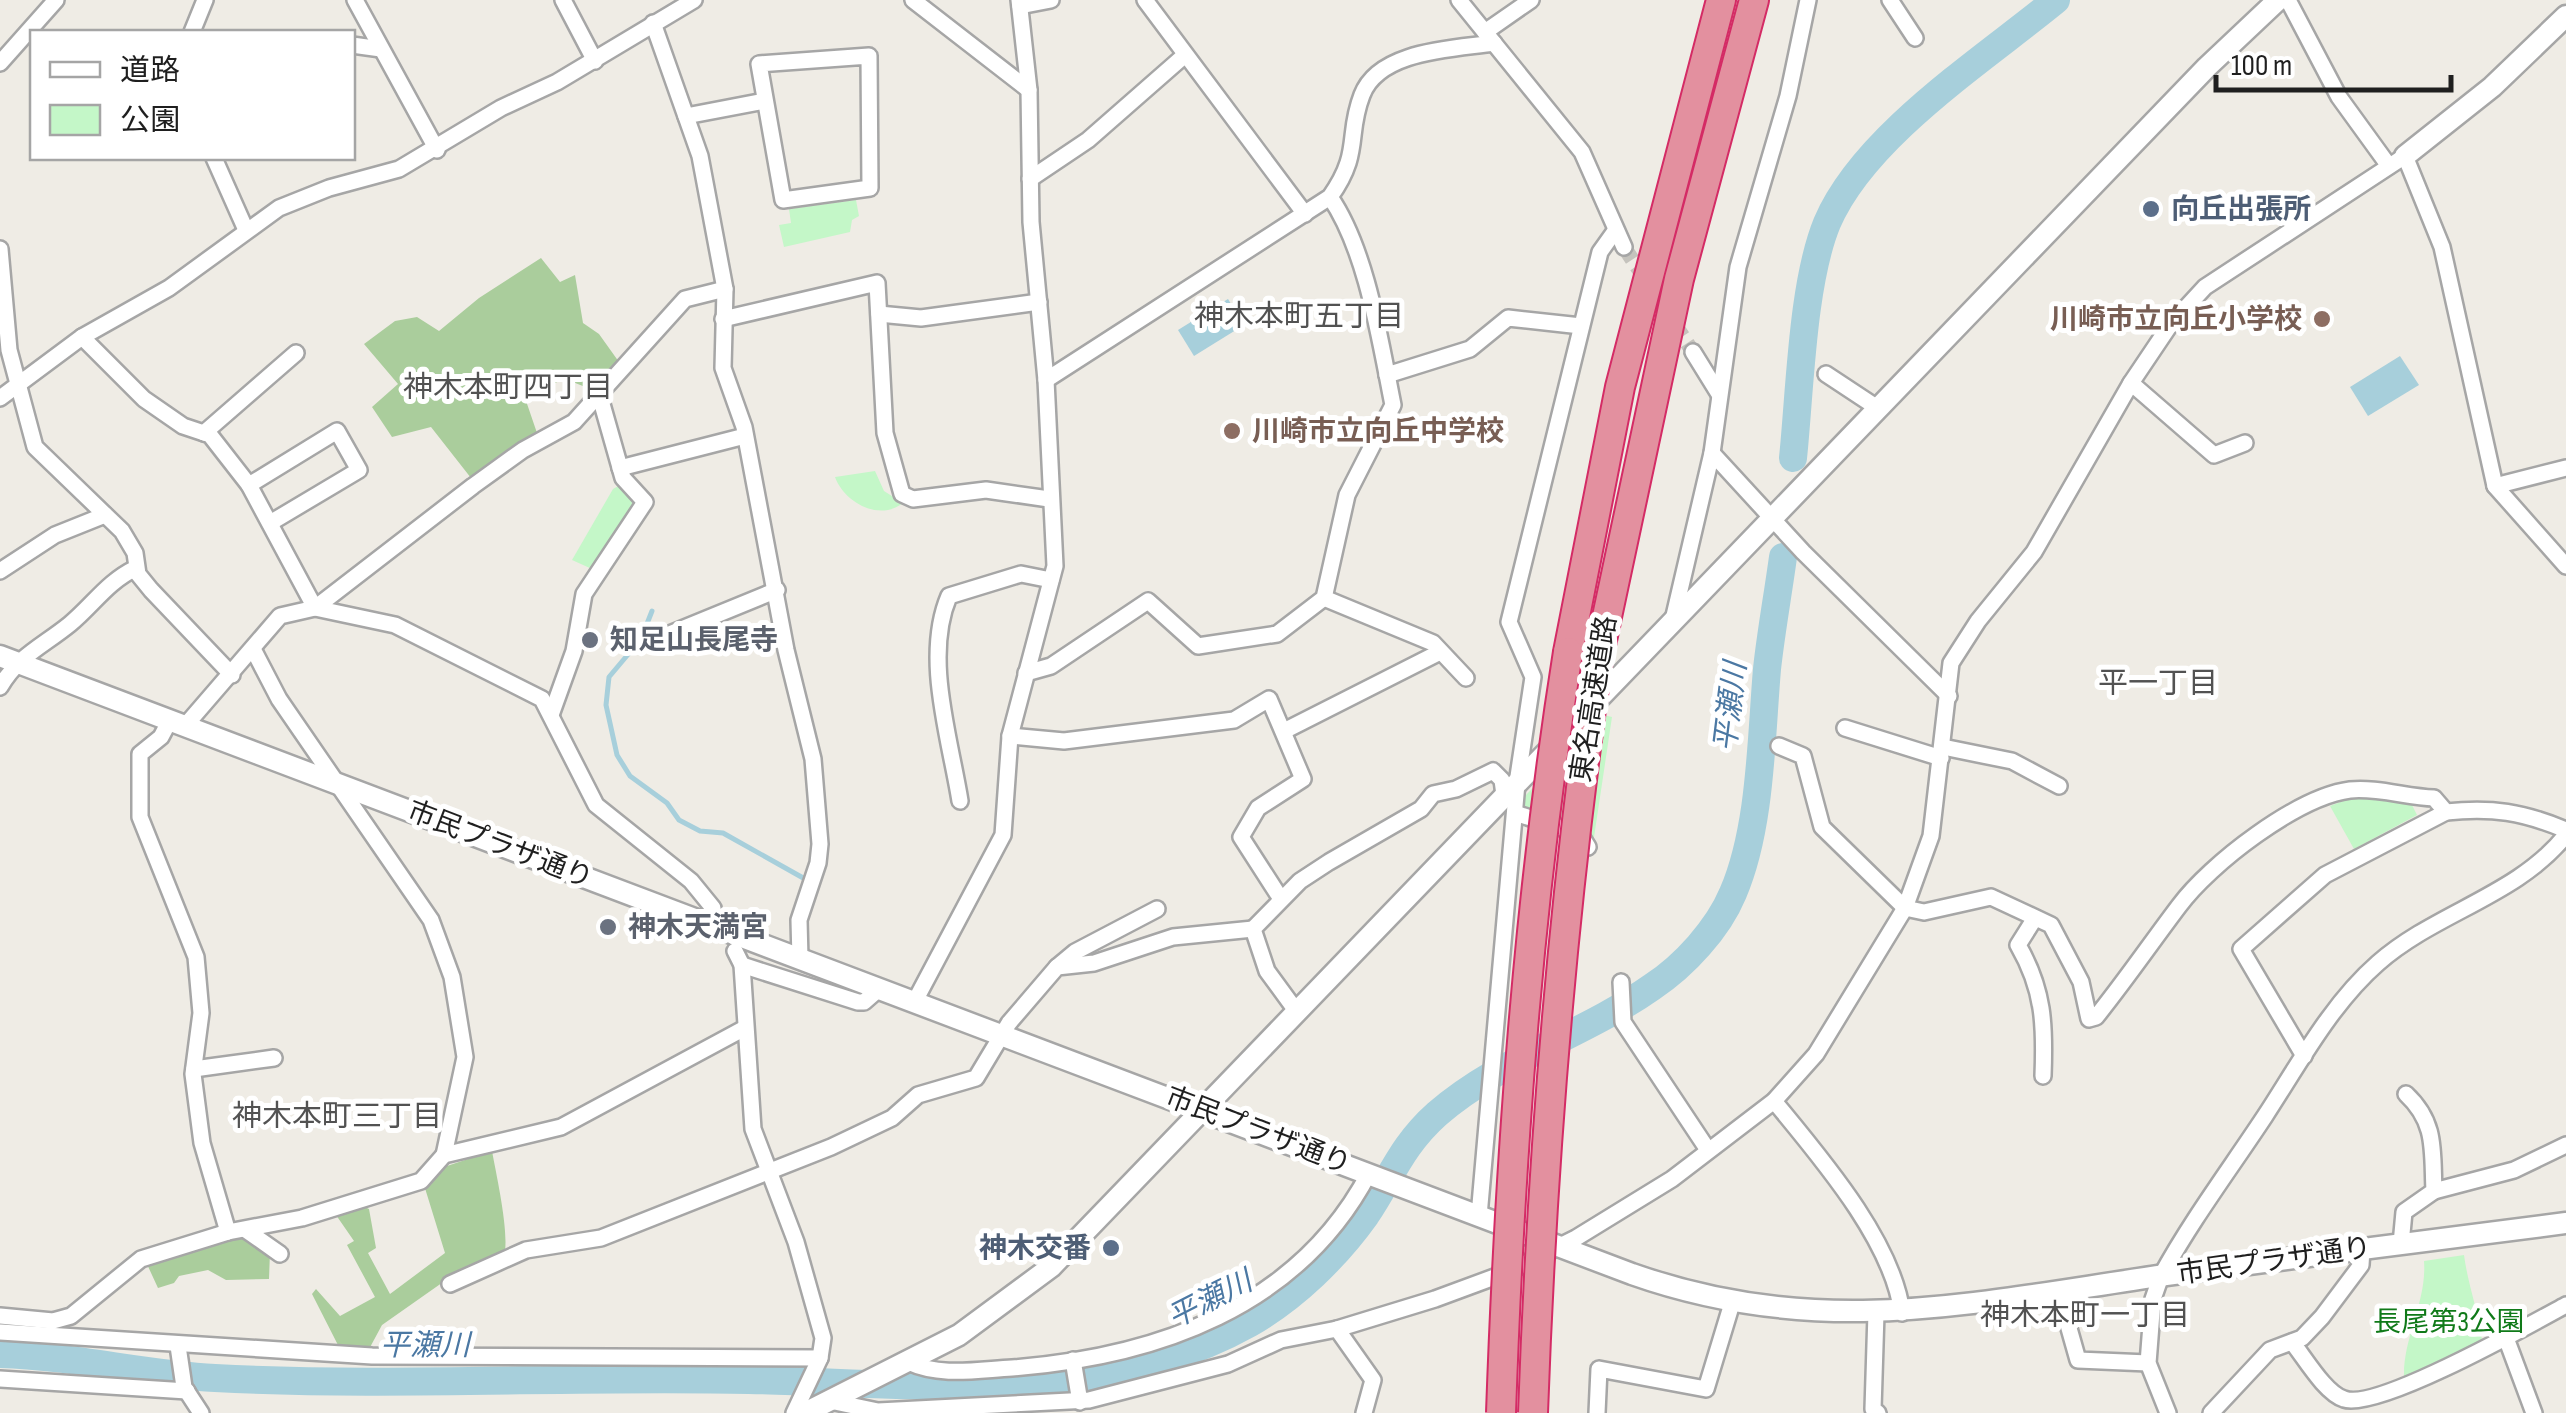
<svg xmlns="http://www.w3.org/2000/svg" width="2566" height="1413" font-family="'Sofia Sans Condensed','Noto Sans JP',sans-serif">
	<rect width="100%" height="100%" fill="#efece5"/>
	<g fill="#aacd9c">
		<polygon points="541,258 560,282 575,275 583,323 599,334 619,362 593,390 565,379 524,395 537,433 471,478 431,427 392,437 372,407 398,384 364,344 395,321 417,317 439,331 479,298"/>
		<path d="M492,1151C497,1178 508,1227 505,1251L456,1273L382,1325L368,1351L340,1349L312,1294L316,1289L340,1316L375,1297L347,1245L354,1241L336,1215L363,1206L369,1209L376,1248L368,1253L390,1294L445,1253L424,1185L441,1168Z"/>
		<polygon points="240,1234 270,1252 269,1279 226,1280 208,1270 179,1276 174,1283 158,1288 146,1262"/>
	</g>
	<g fill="#c4f7c8">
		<polygon points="856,200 859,216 852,220 850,232 784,247 779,225 791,223 789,209"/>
		<path d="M875,471L884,491L903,503C879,522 844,502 835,477Z"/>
		<polygon points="620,485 632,495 632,509 592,569 572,560 613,489"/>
		<polygon points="1604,715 1612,717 1593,844 1583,829 1522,805 1523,798"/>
		<polygon points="2356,796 2412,805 2417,815 2354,849 2330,806"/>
		<path d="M2464,1255C2468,1285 2478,1310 2482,1340L2404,1377C2403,1337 2427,1302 2424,1261Z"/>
	</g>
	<g fill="#a7cfdb">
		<polygon points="1228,299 1244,325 1194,356 1178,330"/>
		<polygon points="2400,356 2419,385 2368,416 2350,387"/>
	</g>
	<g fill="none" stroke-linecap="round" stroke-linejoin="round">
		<polyline stroke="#a7cfdb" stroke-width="5" points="652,611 641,639 609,677 606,705 617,755 630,776 667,803 679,820 700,831 723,833 805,879"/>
		<g stroke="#a7cfdb" stroke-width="28">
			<path d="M1793,458C1800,391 1802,284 1827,223C1864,136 1983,60 2056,0"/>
			<path d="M0,1354C72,1356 143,1374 215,1378C392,1387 571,1376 749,1380C916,1383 1097,1409 1250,1323C1295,1297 1336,1257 1366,1215C1391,1178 1401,1146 1437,1114C1500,1059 1584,1035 1652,987C1684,966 1718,929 1733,893C1761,828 1761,739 1767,669C1771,632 1778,594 1783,557"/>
		</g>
		<polyline stroke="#c5c3bd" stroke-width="15" stroke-dasharray="15 8" stroke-linecap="butt" points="1624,247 1693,352"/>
		<defs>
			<g id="minor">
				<polyline points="355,0 437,150"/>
				<polyline points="563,0 595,61"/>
				<polyline points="913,0 1029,90"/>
				<polyline points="1145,0 1305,214"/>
				<polyline points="1459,0 1582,152 1624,247"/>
				<polyline points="1890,0 1915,38"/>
				<polyline points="2288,0 2339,97 2389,166"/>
				<polyline points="1020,6 1051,0"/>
				<polyline points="653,23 700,156 725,289 723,368 744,427 786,650 813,759 820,844 818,863 799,920 800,959"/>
				<polyline points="192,32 205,0"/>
				<polyline points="1485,32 1531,0"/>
				<polyline points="352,45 381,49"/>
				<polygon points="869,56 870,188 783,200 759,64"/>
				<polyline points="0,63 56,0"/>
				<polyline points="686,116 764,101"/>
				<polyline points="214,158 246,230"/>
				<polyline points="1030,179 1088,140 1185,55"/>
				<polyline points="0,249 9,350 35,447 122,531 135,553 138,574 151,590 232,675"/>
				<polyline points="879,314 921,318 1039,302"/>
				<polyline points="723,319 877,283 885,433 902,494 913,499 986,490 1049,499"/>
				<polyline points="82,337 144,399 183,426 210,435 249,485 315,608 395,625 542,699 596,805 691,881 713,908"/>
				<polyline points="1693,352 1719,394"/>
				<polyline points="1826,374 1879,409"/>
				<polyline points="1387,375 1470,349 1508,318 1581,326"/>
				<path d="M1046,380L1330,197C1362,152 1346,136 1362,95C1379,50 1454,49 1494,43"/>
				<polyline points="2131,383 2214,455 2245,443"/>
				<polyline points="0,398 82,337 169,288 279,208 329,188 399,169 501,108 557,82 694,0"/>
				<polyline points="204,433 296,353"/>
				<polyline points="1712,453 1803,552 1949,696"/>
				<polyline points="620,468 745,436"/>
				<polyline points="249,485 337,431 359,470 270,523"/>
				<polyline points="2495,486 2566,468"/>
				<polyline points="0,571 55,535 105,515"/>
				<polyline points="1324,598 1433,643 1466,678"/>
				<polyline points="1673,620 1712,453 1738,267 1788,96 1808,0"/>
				<polyline points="650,642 777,590"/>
				<polyline points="253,649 279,699 431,920 452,977 465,1057 444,1155"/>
				<path d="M1026,673L1051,666L1148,601L1198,646L1277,634L1324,598L1347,495L1393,405C1380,341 1367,251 1330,197"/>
				<path d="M0,687C18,656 43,646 70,624C94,604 107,582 136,568"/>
				<polyline points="551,715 574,651 584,594 645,502 623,478 600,397"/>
				<polyline points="170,720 161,737 140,754 140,817 196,957 201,1013 193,1074 202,1143 228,1232"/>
				<polyline points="185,726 280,616 315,608 473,486 523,450 574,422 685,299 725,289"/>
				<polyline points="1845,728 1941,758"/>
				<polyline points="1284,731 1440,652"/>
				<polyline points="1010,736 1064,741 1234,720 1269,699 1303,779 1258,808 1241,837 1281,899"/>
				<path d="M1779,746L1803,756L1822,827L1905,908L1924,912L1991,897L2051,925L2081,982L2089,1019L2096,1017C2125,981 2151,943 2179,906C2210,864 2297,797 2350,790C2376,787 2407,797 2434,798L2446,812C2492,807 2523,812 2566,830"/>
				<polyline points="1943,747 2012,761 2059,786"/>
				<path d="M960,801C950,738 923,657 949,596L1021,574L1051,580"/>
				<polyline points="1515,813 1580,834 1588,847"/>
				<path d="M2035,918L2018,945C2044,990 2045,1025 2043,1076"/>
				<polyline points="735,951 742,965 753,1129 796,1242 823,1338 820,1358 794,1413"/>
				<polyline points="742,965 858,1002 864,1002 880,988"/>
				<polyline points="1057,967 1075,952 1157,909"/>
				<polyline points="1621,982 1623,1022 1708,1150"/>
				<polyline points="915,1001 1003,835 1010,736 1055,566 1046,380 1031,222 1029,90 1019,0"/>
				<polyline points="1297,1012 1267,971 1253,929 1300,881 1329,862 1421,809 1433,794 1456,789 1493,771 1502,780 1504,795"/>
				<polyline points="2304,1056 2241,949 2325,875 2446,812"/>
				<polyline points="194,1069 274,1058"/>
				<path d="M1774,1101C1820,1157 1893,1241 1902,1313"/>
				<polyline points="2434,1191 2514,1170 2566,1145"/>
				<polyline points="1479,1216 1517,783 1533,677 1509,622 1600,252 1615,231"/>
				<polyline points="246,1230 280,1254"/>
				<path d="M2401,1244L2404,1212L2434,1191C2432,1151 2437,1123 2406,1094"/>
				<polyline points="450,1284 526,1250 601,1238 831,1147 892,1118 918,1095 976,1078 1009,1023 1057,967 1094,963 1173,937 1253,929"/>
				<polyline points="2059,1293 2078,1360 2148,1363"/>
				<polyline points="1876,1313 1873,1409 1878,1413"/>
				<polyline points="0,1316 53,1321 71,1316 141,1259 228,1232 302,1218 421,1181 444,1155 561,1127 743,1029"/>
				<polyline points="1337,1329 1373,1380 1364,1413"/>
				<polyline points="0,1332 372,1356 820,1358"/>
				<polyline points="2506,1338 2534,1413"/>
				<path d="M2292,1342C2305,1358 2325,1393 2344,1399C2377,1411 2531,1324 2566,1305"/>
				<polyline points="178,1346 184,1387 201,1413"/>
				<polyline points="1073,1360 1080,1402"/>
				<path d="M908,1362C940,1377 976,1370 1012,1368C1156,1357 1298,1308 1369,1173"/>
				<polyline points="0,1379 187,1391"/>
				<polyline points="830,1401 878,1411 1089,1400 1228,1364 1281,1340 1337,1329 1435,1299 1508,1272 1576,1238 1672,1179 1774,1101 1816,1054 1905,908 1931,836 1951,663 1978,621 2034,552 2131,383 2170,325 2205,287 2405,156 2442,247 2495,486 2566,566"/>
				<polyline points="1597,1413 1599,1369 1706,1389 1733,1300"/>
				<path d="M2168,1413L2148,1363L2153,1299L2161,1276C2191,1221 2230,1169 2265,1116C2299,1064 2331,1004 2378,963C2436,912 2517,896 2566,835"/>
				<polyline points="2211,1413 2270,1350 2302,1338 2322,1317 2361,1265 2362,1249"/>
			</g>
			<g id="tertiary">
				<polyline points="2405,156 2492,87 2566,16"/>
				<path d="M0,656L1632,1274C1822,1341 1975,1302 2166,1275C2299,1257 2433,1240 2566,1223"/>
				<polyline points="805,1413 959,1335 1051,1267 2207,67 2278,0"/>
			</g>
			<g id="motorway">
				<polyline points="1568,652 1620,387 1721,0"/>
				<polyline points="1598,659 1679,279 1754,0"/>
			</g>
		</defs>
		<use href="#minor" stroke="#a6a6a6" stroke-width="20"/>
		<use href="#tertiary" stroke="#a6a6a6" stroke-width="25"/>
		<use href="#motorway" stroke="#d42b65" stroke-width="32"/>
		<use href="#minor" stroke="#fff" stroke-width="15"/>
		<use href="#tertiary" stroke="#fff" stroke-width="20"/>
		<use href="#motorway" stroke="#e3909f" stroke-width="28"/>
		<defs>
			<g id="motorway-bridge">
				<path d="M1501,1413C1510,1157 1528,904 1568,652"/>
				<path d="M1533,1413C1542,1160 1562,910 1598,659"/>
			</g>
		</defs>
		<use href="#motorway-bridge" stroke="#d42b65" stroke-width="32" stroke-linecap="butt"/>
		<use href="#motorway-bridge" stroke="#e3909f" stroke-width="28"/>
	</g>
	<g fill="#5c6f8a" stroke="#fff" stroke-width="4">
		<circle cx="2151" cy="209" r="10"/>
		<circle cx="1111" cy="1248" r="10"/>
	</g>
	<g fill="#8d6e63" stroke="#fff" stroke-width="4">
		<circle cx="2322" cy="319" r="10"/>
		<circle cx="1232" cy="431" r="10"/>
	</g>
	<g fill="#6b7280" stroke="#fff" stroke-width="4">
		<circle cx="590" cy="640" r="10"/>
		<circle cx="608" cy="927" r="10"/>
	</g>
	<g text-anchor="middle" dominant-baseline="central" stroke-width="10" stroke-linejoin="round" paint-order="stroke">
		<g font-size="28" font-weight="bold" fill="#4e5e75" stroke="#fff" text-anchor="start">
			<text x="2171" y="209">向丘出張所</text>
			<text x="1091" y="1248" text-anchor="end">神木交番</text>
		</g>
		<g font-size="28" font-weight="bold" fill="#785e54" stroke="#fff" text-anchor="end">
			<text x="2302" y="319">川崎市立向丘小学校</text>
			<text x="1252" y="431" text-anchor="start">川崎市立向丘中学校</text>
		</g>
		<g font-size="28" font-weight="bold" fill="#5b616d" stroke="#fff" text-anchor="start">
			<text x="610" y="640">知足山長尾寺</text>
			<text x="628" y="927">神木天満宮</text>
		</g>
		<g font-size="28" fill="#1f1f1f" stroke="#fff">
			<text transform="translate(1594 699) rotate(-81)">東名高速道路</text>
			<text transform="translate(500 845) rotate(21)">市民プラザ通り</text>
			<text transform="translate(1258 1131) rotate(21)">市民プラザ通り</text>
			<text transform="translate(2274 1261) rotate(-8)">市民プラザ通り</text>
		</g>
		<g font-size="28" fill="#107a19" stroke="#fff">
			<text x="2449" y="1322">長尾第3公園</text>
		</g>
		<g font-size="30" fill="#525252" stroke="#fff">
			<text x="1299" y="317">神木本町五丁目</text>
			<text x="508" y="388">神木本町四丁目</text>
			<text x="2158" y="684">平一丁目</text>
			<text x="337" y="1117">神木本町三丁目</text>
			<text x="2085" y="1316">神木本町一丁目</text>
		</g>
		<g font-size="30" font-style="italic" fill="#4b78a3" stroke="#fff">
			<text transform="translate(1731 707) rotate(-83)">平瀬川</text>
			<text transform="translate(1210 1300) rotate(-27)">平瀬川</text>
			<text x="425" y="1346">平瀬川</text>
		</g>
	</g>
	<rect x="30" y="30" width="325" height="130" fill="#ffffff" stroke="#a5a5a5" stroke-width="2.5"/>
	<rect x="50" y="62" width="50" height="15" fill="#ffffff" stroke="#a5a5a5" stroke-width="2.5"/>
	<text x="120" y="80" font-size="30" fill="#1f1f1f">道路</text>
	<rect x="50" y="105" width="50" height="30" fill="#c4f7c8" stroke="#a5a5a5" stroke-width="2.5"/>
	<text x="120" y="130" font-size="30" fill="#1f1f1f">公園</text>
	<path d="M2216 75v15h235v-15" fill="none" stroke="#1f1f1f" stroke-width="5"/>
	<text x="2231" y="75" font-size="30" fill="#1f1f1f" stroke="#ffffff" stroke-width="8" paint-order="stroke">100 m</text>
</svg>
